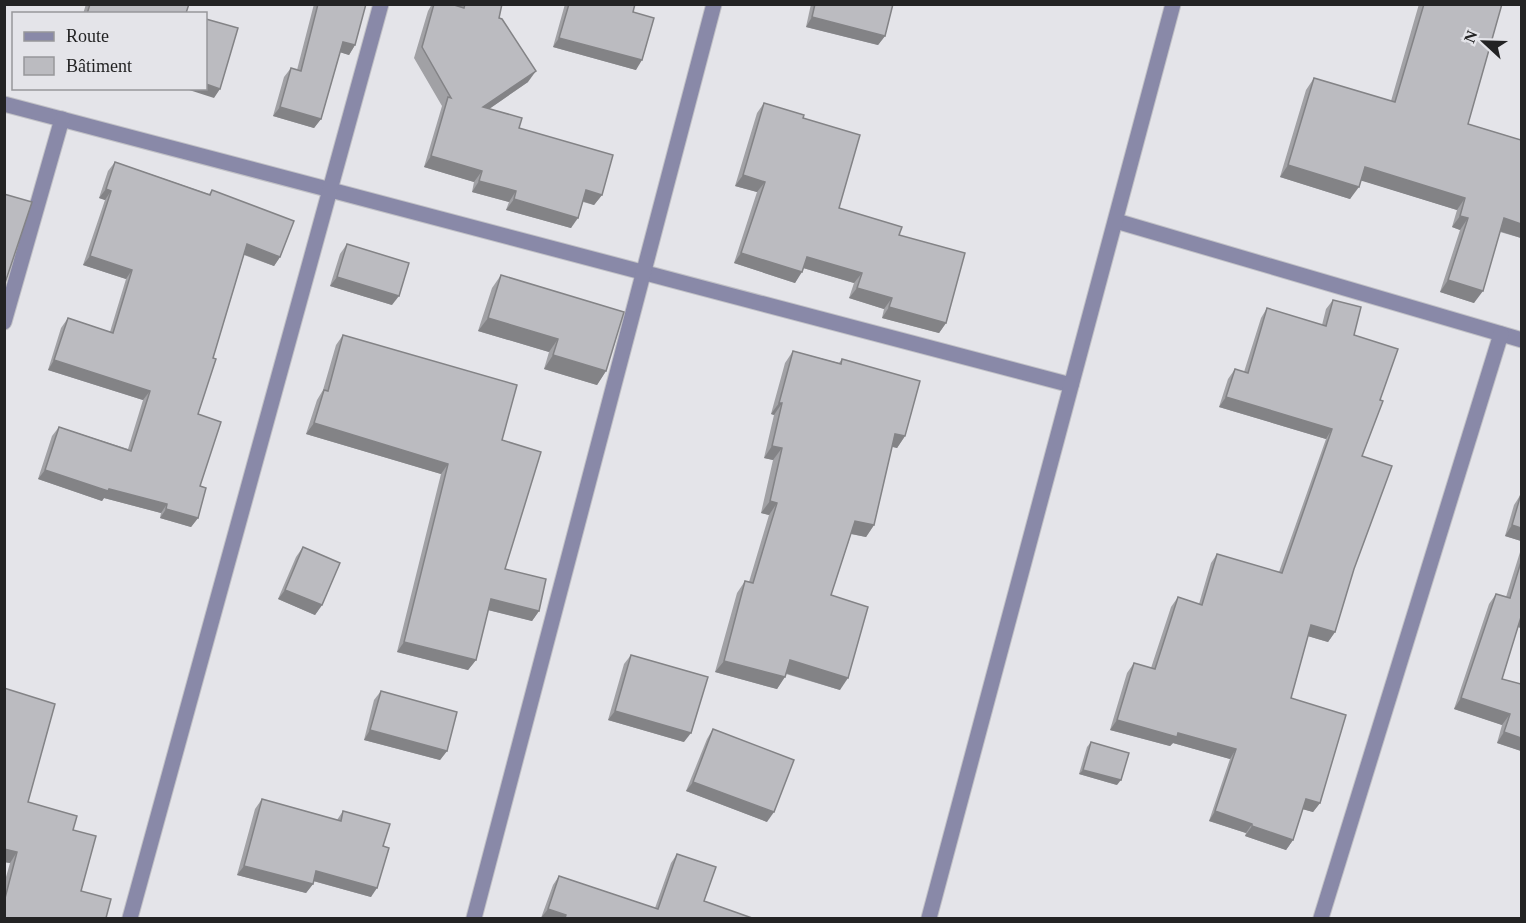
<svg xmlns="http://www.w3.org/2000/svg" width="1526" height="923" font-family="Georgia,serif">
	<rect width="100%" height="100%" fill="#e4e4e9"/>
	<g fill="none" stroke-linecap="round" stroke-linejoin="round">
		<defs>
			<g id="minor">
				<polyline points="4,104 1071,385"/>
				<polyline points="1116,221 1522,340"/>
				<polyline points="4,322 62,119"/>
				<polyline points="130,918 381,4"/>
				<polyline points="474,918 714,4"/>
				<polyline points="929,918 1173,4"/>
				<polyline points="1321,918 1501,334"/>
			</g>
		</defs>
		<use href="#minor" stroke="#c1c1c6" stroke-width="17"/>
		<use href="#minor" stroke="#8989a8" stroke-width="15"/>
	</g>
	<g fill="#a1a1a5">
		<polygon points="86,4 189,4 186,13 188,14 83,14"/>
		<polygon points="314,4 366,4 355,45 349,55 340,52 321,119 314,128 273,116 284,77 291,68 297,70"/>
		<polygon points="432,4 451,4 459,7 460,4 502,4 499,18 528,82 489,109 519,128 602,195 594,205 583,202 571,228 506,210 509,202 472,192 474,182 424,167 442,106 414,58 428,11"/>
		<polygon points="565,4 635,4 633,12 636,70 553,47"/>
		<polygon points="811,4 893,4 885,36 878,45 806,27"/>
		<polygon points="1419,4 1502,4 1468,124 1521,140 1521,238 1500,232 1474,303 1440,292 1460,230 1452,227 1457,210 1361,180 1350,199 1280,177 1306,90 1314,78 1391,101"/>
		<polygon points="764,103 803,118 839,208 899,235 946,323 939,333 882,318 884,309 849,298 854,283 803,268 795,283 734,263 757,192 735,186 757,113"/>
		<polygon points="115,162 209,194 212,190 280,257 274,266 244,255 213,358 198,414 200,486 198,518 191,527 160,518 161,513 104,498 102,501 38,479 52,436 59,427 128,449 143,400 48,370 61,328 68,318 110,332 126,279 83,265 105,200 99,198 108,171"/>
		<polygon points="347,244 392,305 330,286 340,254"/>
		<polygon points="501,275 606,371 597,385 544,369 549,352 478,331 492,288"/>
		<polygon points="1333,300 1354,335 1380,400 1362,456 1354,569 1335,632 1328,642 1308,636 1291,698 1320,803 1313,812 1302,809 1293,840 1286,850 1245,836 1246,833 1209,821 1230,759 1173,743 1170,746 1110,730 1127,673 1134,663 1151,668 1171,607 1178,597 1199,604 1211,563 1217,554 1279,572 1326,439 1219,407 1228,379 1235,369 1244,372 1261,318 1267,308 1322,325 1326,309"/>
		<polygon points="343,335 502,440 505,569 539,611 532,621 488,610 476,660 468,670 397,652 441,474 306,434 317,400 323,390 336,345"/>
		<polygon points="793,351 839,363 842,359 905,436 897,448 892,447 874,525 866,537 851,534 831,595 840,690 786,674 777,689 715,672 737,593 745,581 749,582 769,515 761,513 773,460 764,458 774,415 771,414 785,363"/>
		<polygon points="1521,494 1521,541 1505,536 1514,505"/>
		<polygon points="303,547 322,605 315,615 278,599 296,557"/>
		<polygon points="1521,549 1521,628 1518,627 1502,679 1521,684 1521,751 1497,743 1502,725 1454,709 1489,604 1496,594 1506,597"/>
		<polygon points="631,655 684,742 608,720 624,664"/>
		<polygon points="4,688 28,802 4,918 4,884 10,863 4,862"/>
		<polygon points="381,691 447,751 440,760 364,740 374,700"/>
		<polygon points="713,729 767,822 686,791 707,739"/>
		<polygon points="1091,742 1117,785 1079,774 1087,747"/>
		<polygon points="262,799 337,820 343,811 383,846 371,897 313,881 313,884 306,893 237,875 255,809"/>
		<polygon points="677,854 704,901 752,918 541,918 553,885 559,876 655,908 671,863"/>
	</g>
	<g fill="#838386">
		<polygon points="812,17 885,36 878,45 806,27"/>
		<polygon points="559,38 642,60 636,70 553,47"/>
		<polygon points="343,42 355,45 349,55 336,51"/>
		<polygon points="536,71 528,82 476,118 483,107"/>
		<polygon points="206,84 220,89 214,98 183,88 206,88"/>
		<polygon points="280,107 321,119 314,128 273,116"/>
		<polygon points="431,156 482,171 474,182 424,167"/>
		<polygon points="1288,165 1359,187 1350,199 1280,177"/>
		<polygon points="1365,167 1465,198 1457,210 1356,179"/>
		<polygon points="743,175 765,182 757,192 735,186"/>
		<polygon points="479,181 516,191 509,202 472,192"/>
		<polygon points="106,189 111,191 105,200 99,198"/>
		<polygon points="586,190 602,195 594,205 579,200"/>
		<polygon points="514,199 578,218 571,228 506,210"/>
		<polygon points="1460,216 1468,218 1460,230 1452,227"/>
		<polygon points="1504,218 1521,224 1521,238 1496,230"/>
		<polygon points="247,244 280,257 274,266 240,253"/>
		<polygon points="741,253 802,272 795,283 734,263"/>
		<polygon points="90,256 132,270 126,279 83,265"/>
		<polygon points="807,257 862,273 854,283 800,267"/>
		<polygon points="337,277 399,296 392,305 330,286"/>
		<polygon points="1448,280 1483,291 1474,303 1440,292"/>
		<polygon points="857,288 892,298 884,309 849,298"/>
		<polygon points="889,307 946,323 939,333 882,318"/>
		<polygon points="488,318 558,339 549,352 478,331"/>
		<polygon points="553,355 606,371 597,385 544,369"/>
		<polygon points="54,360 150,391 143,400 48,370"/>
		<polygon points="1226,397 1332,429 1326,439 1219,407"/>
		<polygon points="779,403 782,403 774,415 771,414"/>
		<polygon points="314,423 448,464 441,474 306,434"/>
		<polygon points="895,434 905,436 897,448 887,445"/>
		<polygon points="772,446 782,448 773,460 764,458"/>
		<polygon points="45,470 109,489 167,504 161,513 104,498 102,501 38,479"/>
		<polygon points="770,501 777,503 769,515 761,513"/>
		<polygon points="166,509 198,518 191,527 160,518"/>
		<polygon points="855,521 874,525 866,537 847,533"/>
		<polygon points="1512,525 1521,528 1521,541 1505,536"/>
		<polygon points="285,590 322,605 315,615 278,599"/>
		<polygon points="491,599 539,611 532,621 484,609"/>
		<polygon points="1521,616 1521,628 1515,626"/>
		<polygon points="1311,625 1335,632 1328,642 1304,635"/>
		<polygon points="404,642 476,660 468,670 397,652"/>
		<polygon points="790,660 848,678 840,690 782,672"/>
		<polygon points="724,661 785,677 777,689 715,672"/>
		<polygon points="1461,698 1510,714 1502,725 1454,709"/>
		<polygon points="615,711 691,733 684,742 608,720"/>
		<polygon points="1117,720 1178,733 1236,749 1230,759 1173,743 1170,746 1110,730"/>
		<polygon points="370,730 447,751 440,760 364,740"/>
		<polygon points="1504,732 1521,738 1521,751 1497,743"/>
		<polygon points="1083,770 1121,780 1117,785 1079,774"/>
		<polygon points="693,782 774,812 767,822 686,791"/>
		<polygon points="1306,799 1320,803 1313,812 1299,808"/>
		<polygon points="1215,811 1252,824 1246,833 1209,821"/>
		<polygon points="1252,826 1293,840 1286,850 1245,836"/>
		<polygon points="4,849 17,852 10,863 4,862"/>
		<polygon points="244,866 313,884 306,893 237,875"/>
		<polygon points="316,871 377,888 371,897 310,880"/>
		<polygon points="548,909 566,915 564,918 541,918"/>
	</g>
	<g fill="#bbbbc0" stroke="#838386" stroke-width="1.5">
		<polygon points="90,4 189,4 186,13 188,14 87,14"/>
		<polygon points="318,4 366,4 355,45 343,42 321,119 280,107 291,68 301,71"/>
		<polygon points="434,4 451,4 464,8 465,4 502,4 499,18 502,19 536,71 483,107 522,118 519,128 613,155 602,195 586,190 578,218 514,199 516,191 479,181 482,171 431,156 448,97 451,98 422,47"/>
		<polygon points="569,4 635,4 633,12 654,18 642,60 559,38"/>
		<polygon points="815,4 893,4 885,36 812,17"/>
		<polygon points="1424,4 1502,4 1468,124 1521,140 1521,224 1504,218 1483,291 1448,280 1468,218 1460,216 1465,198 1365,167 1359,187 1288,165 1314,78 1395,102"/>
		<polygon points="206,19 238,28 220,89 206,84"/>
		<polygon points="764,103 804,115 803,118 860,135 839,208 902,227 899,235 965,253 946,323 889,307 892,298 857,288 862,273 807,257 802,272 741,253 765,182 743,175"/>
		<polygon points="115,162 210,195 212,190 294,221 280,257 247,244 213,358 216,359 198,414 221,422 200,486 206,488 198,518 166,509 167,504 109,489 108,491 45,470 59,427 131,451 150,391 54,360 68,318 113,333 132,270 90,256 111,191 106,189"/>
		<polygon points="4,194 32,202 4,286"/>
		<polygon points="347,244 409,263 399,296 337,277"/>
		<polygon points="501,275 624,312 606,371 553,355 558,339 488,318"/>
		<polygon points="1333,300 1361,307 1354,335 1398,349 1380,400 1383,401 1362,456 1392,466 1354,569 1335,632 1311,625 1291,698 1346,715 1320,803 1306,799 1293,840 1252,826 1252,824 1215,811 1236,749 1178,733 1177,737 1117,720 1134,663 1155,669 1178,597 1202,605 1217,554 1282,573 1332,429 1226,397 1235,369 1248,373 1267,308 1326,326"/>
		<polygon points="343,335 517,385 502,440 541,452 505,569 546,579 539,611 491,599 476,660 404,642 448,464 314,423 324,390 328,391"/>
		<polygon points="793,351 841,364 842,359 920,381 905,436 895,434 874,525 855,521 831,595 868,607 848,678 790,660 785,677 724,661 745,581 753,583 777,503 770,501 782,448 772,446 782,403 779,403"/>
		<polygon points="1521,494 1521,528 1512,525"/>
		<polygon points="303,547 340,563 322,605 285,590"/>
		<polygon points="1521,562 1521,617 1502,679 1521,684 1521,738 1504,732 1510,714 1461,698 1496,594 1510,598"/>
		<polygon points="631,655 708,677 691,733 615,711"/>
		<polygon points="4,688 55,704 28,802 77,816 73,830 96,836 81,891 111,899 106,918 4,918 4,902 17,852 4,849"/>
		<polygon points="381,691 457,712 447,751 370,730"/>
		<polygon points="713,729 794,760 774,812 693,782"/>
		<polygon points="1091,742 1129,753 1121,780 1083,770"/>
		<polygon points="262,799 341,821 343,811 390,824 383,846 389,848 377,888 316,871 313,884 244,866"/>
		<polygon points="677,854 716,867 704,901 752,918 565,918 566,915 548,909 559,876 658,909"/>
	</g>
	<rect width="1526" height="923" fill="none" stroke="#232324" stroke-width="12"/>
	<rect x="12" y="12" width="195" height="78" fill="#e4e4e9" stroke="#97979a" stroke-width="1.5"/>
	<rect x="24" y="32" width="30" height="9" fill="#8989a8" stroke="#97979a" stroke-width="1.5"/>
	<text x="66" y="42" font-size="18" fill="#232324">Route</text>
	<rect x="24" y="57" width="30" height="18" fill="#bbbbc0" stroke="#97979a" stroke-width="1.5"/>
	<text x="66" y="72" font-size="18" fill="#232324">Bâtiment</text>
	<g transform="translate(1484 42) rotate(292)" stroke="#e4e4e9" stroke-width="4.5" paint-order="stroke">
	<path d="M0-4.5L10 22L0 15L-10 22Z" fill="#232324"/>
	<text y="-9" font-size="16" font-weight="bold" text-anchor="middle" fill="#232324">N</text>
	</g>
</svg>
